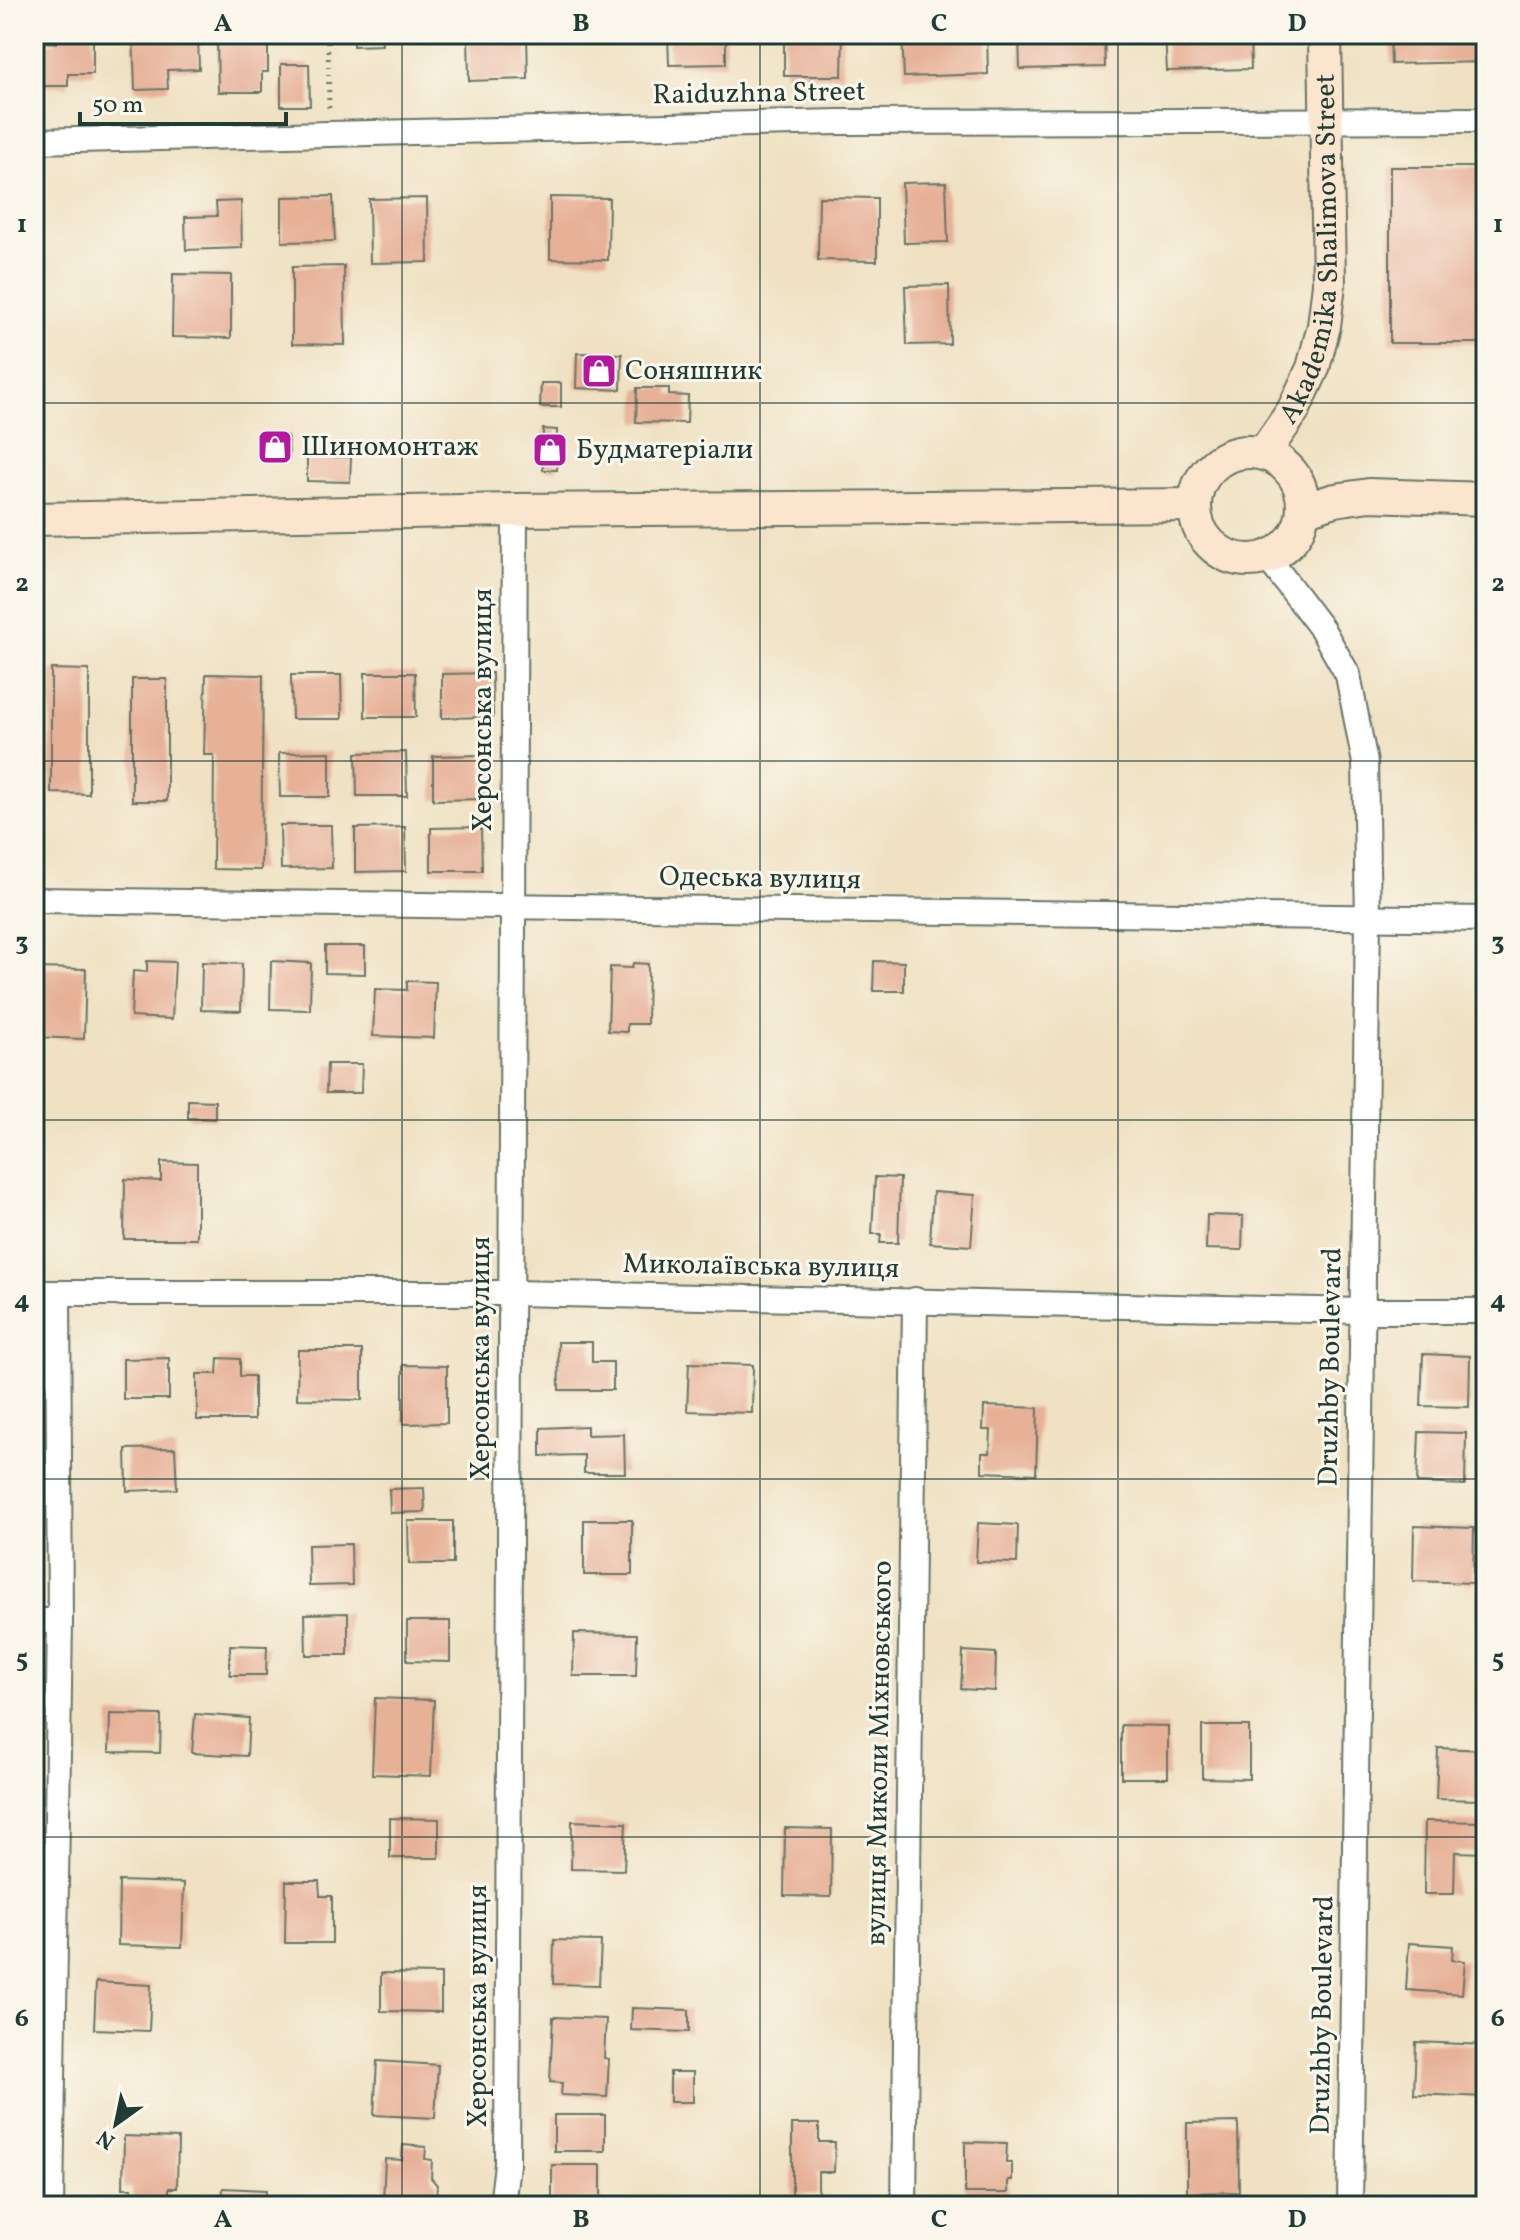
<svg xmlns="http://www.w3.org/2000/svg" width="1520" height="2240" font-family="Vollkorn,serif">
	<rect width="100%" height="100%" fill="#fbf7ec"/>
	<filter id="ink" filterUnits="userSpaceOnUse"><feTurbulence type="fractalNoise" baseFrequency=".0125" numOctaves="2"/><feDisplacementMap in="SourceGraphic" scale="16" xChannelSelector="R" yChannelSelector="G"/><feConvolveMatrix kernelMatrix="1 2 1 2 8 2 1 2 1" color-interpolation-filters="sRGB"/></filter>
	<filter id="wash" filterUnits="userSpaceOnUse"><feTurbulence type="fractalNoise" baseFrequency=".006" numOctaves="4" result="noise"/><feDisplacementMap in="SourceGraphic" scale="32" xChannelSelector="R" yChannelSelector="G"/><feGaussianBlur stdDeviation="1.8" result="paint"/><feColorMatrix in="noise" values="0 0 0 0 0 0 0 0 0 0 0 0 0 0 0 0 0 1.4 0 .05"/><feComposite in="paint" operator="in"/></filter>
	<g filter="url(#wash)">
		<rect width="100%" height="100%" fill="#efe1c2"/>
		<g id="blocks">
			<g fill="#e7b198">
				<polygon points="57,34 93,34 93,74 68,74 68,86 41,86 41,42 57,43"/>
				<polygon points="133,34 198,34 199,69 167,70 168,89 135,90"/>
				<polygon points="236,34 268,34 268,72 262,72 262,92 218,92 217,40 236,40"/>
				<polygon points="353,34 381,34 382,45 353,46"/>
				<polygon points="468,34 527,34 528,79 469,81"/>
				<polygon points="668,34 726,34 726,64 669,65"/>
				<polygon points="784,34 843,34 842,76 784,76"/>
				<polygon points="902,34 987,34 988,74 904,77"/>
				<polygon points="1019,34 1104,34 1105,67 1020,69"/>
				<polygon points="1165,34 1250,34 1251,69 1167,71"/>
				<polygon points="1390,34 1486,34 1486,62 1391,64"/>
				<polygon points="281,64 309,64 310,106 281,106"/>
				<rect x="1390" y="167" width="96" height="176"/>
				<polygon points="946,182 948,242 904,243 902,183"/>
				<polygon points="333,196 335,241 282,242 282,197"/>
				<polygon points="550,197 609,198 608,260 550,259"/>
				<polygon points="819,197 877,198 877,261 818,260"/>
				<polygon points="427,198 428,262 370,263 369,199"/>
				<polygon points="241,201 242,248 186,250 185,217 217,216 216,202"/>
				<polygon points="344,266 345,345 292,344 292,267"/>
				<polygon points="173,274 231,275 231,338 172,337"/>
				<polygon points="949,285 950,344 907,345 905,286"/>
				<polygon points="577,353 622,354 621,390 576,388"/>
				<polygon points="541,383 561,383 561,407 540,407"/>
				<polygon points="637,388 669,388 669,395 688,396 687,423 636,422"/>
				<polygon points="543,429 557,430 557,470 543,470"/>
				<polygon points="262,436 288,436 289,458 262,458"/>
				<polygon points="307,457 351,457 350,482 307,481"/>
				<polygon points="51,669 89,670 89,794 51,793"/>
				<polygon points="365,673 415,673 416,717 365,717"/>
				<polygon points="492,673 493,717 442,718 442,674"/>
				<polygon points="206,674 263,675 261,870 213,869 214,755 204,755"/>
				<polygon points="291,675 341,675 342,719 292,719"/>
				<rect x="132" y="679" width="35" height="122"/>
				<polygon points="330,752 330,797 280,797 279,753"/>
				<polygon points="406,752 407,796 357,796 356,753"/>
				<polygon points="483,755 484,799 433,800 433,756"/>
				<polygon points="280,825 331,825 332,868 281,869"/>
				<polygon points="405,827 406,871 355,872 355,828"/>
				<polygon points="481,827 482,871 431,871 431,828"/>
				<polygon points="325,946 365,946 365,974 325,973"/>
				<polygon points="147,961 175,962 172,1019 131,1017 133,971 147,972"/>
				<polygon points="271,961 311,963 310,1010 270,1009"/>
				<polygon points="874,961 904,962 904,991 873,991"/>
				<polygon points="202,962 242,964 241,1011 201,1010"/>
				<polygon points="633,963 648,964 647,1024 627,1024 627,1032 608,1031 610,967 632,968"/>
				<polygon points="34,968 86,969 84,1039 34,1037"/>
				<polygon points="407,981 436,982 434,1038 373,1036 375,989 407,990"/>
				<polygon points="327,1064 362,1064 361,1093 326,1093"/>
				<polygon points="188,1100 215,1101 215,1119 188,1118"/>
				<polygon points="161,1162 197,1163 197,1239 124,1239 125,1179 161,1181"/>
				<polygon points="875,1177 900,1178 898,1243 880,1243 881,1234 872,1234"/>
				<polygon points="933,1192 975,1195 971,1246 930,1243"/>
				<polygon points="1207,1215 1243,1216 1242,1250 1206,1249"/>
				<polygon points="558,1342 592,1342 592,1362 613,1362 613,1390 559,1390"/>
				<polygon points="298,1350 362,1350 362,1400 297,1399"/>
				<polygon points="1423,1354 1470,1356 1469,1407 1421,1406"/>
				<polygon points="169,1358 169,1399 123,1399 123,1359"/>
				<polygon points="218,1358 240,1359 240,1376 254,1376 254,1420 197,1420 197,1374 217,1374"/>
				<polygon points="689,1363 753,1365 752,1413 687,1411"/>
				<polygon points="403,1365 447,1366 447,1423 403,1424"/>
				<polygon points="984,1406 1038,1408 1036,1474 982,1472 982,1453 990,1453 991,1430 983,1430"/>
				<polygon points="587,1426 587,1435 624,1434 625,1473 584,1473 584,1455 541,1456 541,1428"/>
				<polygon points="1419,1432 1466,1433 1465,1485 1417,1483"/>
				<polygon points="175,1448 177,1489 127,1491 126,1449"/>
				<polygon points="424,1488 425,1512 390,1513 389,1489"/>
				<rect x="584" y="1520" width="48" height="55"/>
				<polygon points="408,1521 453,1521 453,1564 409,1564"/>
				<polygon points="978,1523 1018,1525 1017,1563 976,1562"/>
				<polygon points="1414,1526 1474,1528 1473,1583 1413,1581"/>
				<polygon points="351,1544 352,1585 309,1586 308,1545"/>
				<polygon points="348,1613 348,1655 306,1655 305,1614"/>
				<polygon points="407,1621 450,1621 450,1662 407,1661"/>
				<polygon points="574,1633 637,1634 636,1676 573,1676"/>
				<polygon points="230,1645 267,1646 266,1675 230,1675"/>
				<polygon points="963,1651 996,1653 995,1691 961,1689"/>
				<polygon points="375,1698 434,1700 431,1776 372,1774"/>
				<polygon points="110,1714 161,1715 160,1753 109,1752"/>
				<polygon points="195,1714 249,1718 247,1756 192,1753"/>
				<polygon points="1121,1725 1168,1726 1168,1778 1121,1778"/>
				<polygon points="1202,1726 1249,1726 1249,1779 1202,1778"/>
				<polygon points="1438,1748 1485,1750 1484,1800 1436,1799"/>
				<polygon points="390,1818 439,1819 439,1858 390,1858"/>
				<polygon points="572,1821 626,1823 624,1870 571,1869"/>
				<polygon points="1425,1821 1486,1822 1486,1853 1455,1852 1454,1894 1424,1894"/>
				<polygon points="785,1828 832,1829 831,1897 784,1896"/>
				<polygon points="119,1881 184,1883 182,1947 118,1945"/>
				<polygon points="286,1881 319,1881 320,1896 332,1896 332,1943 285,1943"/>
				<polygon points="554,1940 601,1941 599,1985 553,1984"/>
				<polygon points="1409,1943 1453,1946 1452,1960 1465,1961 1462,1994 1406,1990"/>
				<polygon points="381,1973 441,1974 441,2012 381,2011"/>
				<polygon points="96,1982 151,1985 149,2031 94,2029"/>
				<polygon points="632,2008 689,2010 689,2032 631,2030"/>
				<polygon points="553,2017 606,2019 604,2058 609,2059 607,2097 561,2095 562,2083 550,2082"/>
				<polygon points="1416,2042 1486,2045 1486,2097 1414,2094"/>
				<polygon points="377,2061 438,2065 435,2118 374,2115"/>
				<rect x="670" y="2072" width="23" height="30"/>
				<rect x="554" y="2115" width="51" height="36"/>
				<polygon points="1238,2122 1239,2192 1187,2193 1187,2123"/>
				<polygon points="792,2124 819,2124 819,2142 835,2142 834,2172 818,2172 818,2194 792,2194"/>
				<polygon points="124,2136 178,2138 177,2188 169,2188 169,2206 132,2206 132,2188 123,2188"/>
				<polygon points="965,2142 1007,2143 1006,2163 1012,2163 1012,2180 1008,2180 1008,2193 965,2193"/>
				<polygon points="403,2145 426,2147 425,2159 432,2160 431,2178 437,2185 436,2204 383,2201 385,2159 402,2160"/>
				<polygon points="552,2165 601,2165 601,2203 552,2202"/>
				<polygon points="223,2188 266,2190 265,2206 222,2206"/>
			</g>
		</g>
	</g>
	<g filter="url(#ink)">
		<use href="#blocks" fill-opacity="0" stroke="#687666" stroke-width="2"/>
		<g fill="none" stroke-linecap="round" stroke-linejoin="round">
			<defs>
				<g id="street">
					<polyline points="34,141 839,122 1486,120"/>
					<polyline points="1267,557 1322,629 1348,675 1365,763 1368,918 1350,2206"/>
					<polyline points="34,900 1486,919"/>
					<polyline points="34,1293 512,1293 1362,1311 1486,1311"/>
					<polyline points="34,1621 60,1621"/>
					<polyline points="51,2206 60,1621 58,1293"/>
					<polyline points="502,2206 507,2164 515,510"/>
					<polyline points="904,2206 915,1300"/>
				</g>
				<g id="secondary">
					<circle cx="1249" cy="506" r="54"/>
					<path id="s1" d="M1263,454L1293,411L1313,368L1324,326L1329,284L1325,34"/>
					<polyline points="1303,510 1335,500 1369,495 1486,499"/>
					<polyline points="34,519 515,510 1195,505"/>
				</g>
			</defs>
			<use href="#street" stroke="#687666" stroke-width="28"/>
			<use href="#secondary" stroke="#687666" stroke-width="36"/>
			<polyline stroke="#687666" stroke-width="5" stroke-dasharray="2 6" stroke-linecap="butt" points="328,34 329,111"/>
			<use href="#street" stroke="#fff" stroke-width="24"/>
			<use href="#secondary" stroke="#fbe5cf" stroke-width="32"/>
		</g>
	</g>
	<path fill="none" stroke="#1f3d34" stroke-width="2" stroke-opacity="0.55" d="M402,34V2206M760,34V2206M1118,34V2206M34,403H1486M34,761H1486M34,1120H1486M34,1479H1486M34,1837H1486"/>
	<defs>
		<symbol id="shop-square" viewBox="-11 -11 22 22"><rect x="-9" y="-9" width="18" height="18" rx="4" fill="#b5179e" stroke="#fbf7ec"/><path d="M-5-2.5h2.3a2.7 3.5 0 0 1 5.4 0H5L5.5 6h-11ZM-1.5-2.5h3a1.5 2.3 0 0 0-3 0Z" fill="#fff"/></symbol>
	</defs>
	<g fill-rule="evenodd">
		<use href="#shop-square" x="579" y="351" width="40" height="40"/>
		<use href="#shop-square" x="255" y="427" width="40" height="40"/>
		<use href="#shop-square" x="530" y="430" width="40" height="40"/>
	</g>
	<g text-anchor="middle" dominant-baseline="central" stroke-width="6" stroke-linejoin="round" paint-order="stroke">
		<g font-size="28" fill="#1f3d34" stroke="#fbf7ec">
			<text transform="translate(759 94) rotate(-1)">Raiduzhna Street</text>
			<text stroke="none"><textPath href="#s1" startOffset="218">Akademika Shalimova Street</textPath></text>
			<text transform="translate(483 710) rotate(-90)">Херсонська вулиця</text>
			<text transform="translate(760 879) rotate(1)">Одеська вулиця</text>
			<text transform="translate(761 1267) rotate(1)">Миколаївська вулиця</text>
			<text transform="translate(481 1358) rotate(-90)">Херсонська вулиця</text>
			<text transform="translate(1331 1367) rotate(-89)">Druzhby Boulevard</text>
			<text transform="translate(880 1753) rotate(-89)">вулиця Миколи Міхновського</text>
			<text transform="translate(478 2006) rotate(-90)">Херсонська вулиця</text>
			<text transform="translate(1323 2015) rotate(-89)">Druzhby Boulevard</text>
		</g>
		<g font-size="28" fill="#1f3d34" stroke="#fbf7ec" text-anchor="start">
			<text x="625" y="371">Соняшник</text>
			<text x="301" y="447">Шиномонтаж</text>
			<text x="576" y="450">Будматеріали</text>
		</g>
	</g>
	<rect width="1520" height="2240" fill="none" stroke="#fbf7ec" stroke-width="88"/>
	<g transform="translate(116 2124) rotate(213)" stroke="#fbf7ec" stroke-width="6" paint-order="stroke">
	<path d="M0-6L14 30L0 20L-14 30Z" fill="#1f3d34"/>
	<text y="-12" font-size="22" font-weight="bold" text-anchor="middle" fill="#1f3d34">N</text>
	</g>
	<path d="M80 112v12h206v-12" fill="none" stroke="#1f3d34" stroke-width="4"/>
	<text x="92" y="112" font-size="24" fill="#1f3d34" stroke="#fbf7ec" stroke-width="6" paint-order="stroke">50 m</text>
	<rect x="44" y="44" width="1432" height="2152" fill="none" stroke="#1f3d34" stroke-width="3"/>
	<g font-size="26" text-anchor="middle" font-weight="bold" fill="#1f3d34">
		<text x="223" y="31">A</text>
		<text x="581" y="31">B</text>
		<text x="939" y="31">C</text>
		<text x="1297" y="31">D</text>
		<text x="22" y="232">1</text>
		<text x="1498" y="232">1</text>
		<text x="22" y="591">2</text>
		<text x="1498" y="591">2</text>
		<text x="22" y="950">3</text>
		<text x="1498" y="950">3</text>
		<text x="22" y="1308">4</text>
		<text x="1498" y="1308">4</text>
		<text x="22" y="1667">5</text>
		<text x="1498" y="1667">5</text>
		<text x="22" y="2026">6</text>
		<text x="1498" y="2026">6</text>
		<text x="223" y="2227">A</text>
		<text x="581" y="2227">B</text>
		<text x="939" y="2227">C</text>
		<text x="1297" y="2227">D</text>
	</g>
</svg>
